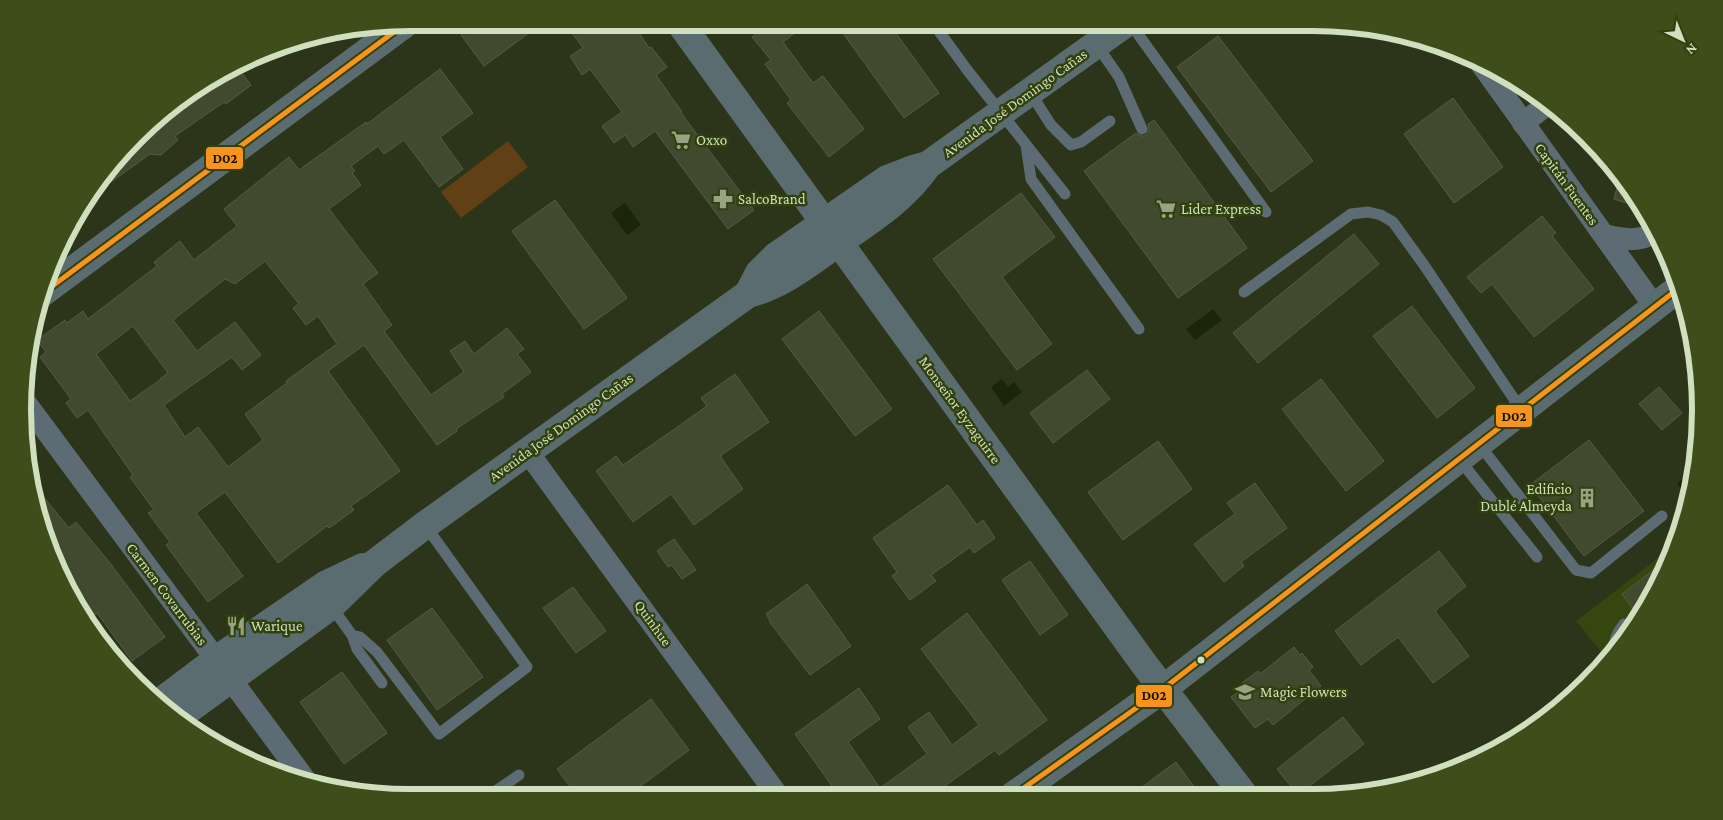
<svg xmlns="http://www.w3.org/2000/svg" width="1723" height="820" font-family="'Crimson Pro',serif">
	<rect width="100%" height="100%" fill="#2c3519"/>
	<polygon fill="#35460f" points="1675,545 1671,559 1621,646 1607,659 1576,621"/>
	<polygon fill="#614015" points="508,141 528,167 461,218 441,192"/>
	<g fill="#1b250a">
		<polygon points="625,203 641,225 627,235 611,213"/>
		<polygon points="1213,309 1222,320 1195,340 1186,329"/>
		<polygon points="1002,379 1008,387 1014,382 1022,392 1004,406 991,387"/>
		<polygon points="1694,469 1693,486 1689,498 1677,484"/>
	</g>
	<g fill="#414a2f" stroke="#545d44" fill-rule="evenodd">
		<polygon points="479,22 544,22 484,66 461,35"/>
		<polygon points="564,22 632,22 649,48 651,47 667,67 656,75 682,112 681,113 754,210 728,229 655,131 633,147 625,135 614,143 602,126 622,112 590,69 582,75 570,56 583,48"/>
		<polygon points="748,22 809,22 783,42 813,83 823,76 864,129 829,157 787,103 791,100 765,64 771,60 752,37 756,34"/>
		<polygon points="835,22 888,22 939,93 904,118"/>
		<polygon points="1218,36 1313,161 1271,192 1177,67"/>
		<polygon points="238,68 251,85 226,104 224,102 175,136 178,140 161,155 150,154 111,182 105,176 174,103"/>
		<path d="M440,69L473,113L440,137L463,169L439,187L404,140L384,154L378,146L351,166L355,171L352,173L361,185L329,209L378,273L363,284L392,325L384,331L431,395L464,372L450,351L465,341L474,354L507,328L524,349L517,354L531,372L502,394L504,397L456,429L457,431L437,445L364,345L328,371L400,471L351,506L354,510L329,528L327,526L278,563L225,492L196,513L243,576L208,602L166,545L170,542L148,513L154,510L130,477L133,475L88,410L77,418L66,403L71,399L40,357L46,352L37,340L65,320L67,323L83,311L88,319L157,266L154,262L180,241L194,260L237,226L224,209L289,157L299,170L366,122L367,124ZM265,261L299,304L293,308L306,325L318,316L337,344L286,381L287,383L245,414L263,440L228,467L198,427L185,437L164,405L232,357L242,370L261,355L235,322L197,351L173,320L225,279L235,284ZM133,326L168,373L160,379V380L130,401L96,354Z"/>
		<polygon points="1453,98 1503,167 1454,203 1404,134"/>
		<polygon points="1154,120 1247,248 1178,298 1084,171 1136,133 1141,136 1145,136 1149,130 1148,124"/>
		<polygon points="1620,176 1635,195 1642,208 1614,199"/>
		<polygon points="1021,193 1055,237 1002,277 1052,344 1017,370 933,259"/>
		<polygon points="555,200 627,298 584,329 512,231"/>
		<polygon points="1542,216 1556,233 1552,236 1594,289 1534,337 1492,284 1481,293 1467,277"/>
		<polygon points="1354,234 1379,264 1258,363 1233,333"/>
		<polygon points="1412,306 1475,388 1437,418 1373,336"/>
		<polygon points="819,311 892,409 855,436 782,339"/>
		<polygon points="1087,370 1110,399 1053,443 1030,413"/>
		<polygon points="735,374 769,422 720,456 743,489 694,525 671,494 633,522 596,471 616,456 623,465 676,428 707,406 701,398"/>
		<polygon points="1321,379 1384,461 1346,491 1282,409"/>
		<polygon points="1659,387 1682,413 1662,430 1639,404"/>
		<polygon points="1589,440 1644,511 1584,556 1530,485"/>
		<polygon points="1158,441 1192,489 1123,540 1088,492"/>
		<polygon points="1255,483 1287,528 1241,562 1244,566 1224,582 1194,544 1235,514 1227,503"/>
		<polygon points="33,484 69,528 76,522 110,563 165,637 132,661 97,613 89,619 71,593 76,589 58,566"/>
		<polygon points="948,485 977,525 983,520 995,538 974,553 970,547 931,575 936,581 910,600 892,576 897,572 873,538"/>
		<polygon points="674,539 696,570 682,579 672,565 668,567 657,551"/>
		<polygon points="1439,551 1466,586 1435,611 1469,656 1433,683 1398,637 1361,665 1335,631"/>
		<polygon points="1672,556 1671,559 1638,615 1622,594"/>
		<polygon points="1030,561 1068,615 1040,635 1002,580"/>
		<polygon points="807,584 851,646 810,675 769,621 770,620 766,614"/>
		<polygon points="573,587 606,631 576,653 543,608"/>
		<polygon points="432,608 483,677 437,710 387,640"/>
		<polygon points="967,613 1047,720 999,755 995,750 931,796 839,796 795,734 859,688 880,719 848,742 880,788 927,754 908,727 929,712 952,745 979,725 921,649"/>
		<polygon points="1294,647 1300,655 1302,653 1313,667 1309,670 1321,686 1273,725 1268,719 1255,728 1231,697 1244,687 1242,683 1258,671 1260,674"/>
		<polygon points="342,672 387,733 344,764 300,702"/>
		<polygon points="651,699 689,750 626,797 578,797 557,769"/>
		<polygon points="1343,717 1364,744 1299,794 1297,794 1277,769"/>
		<polygon points="1176,762 1200,795 1131,795"/>
	</g>
	<g fill="none" stroke-linecap="round" stroke-linejoin="round">
		<polyline stroke="#64706d" stroke-width="3" stroke-dasharray="5 2.5" stroke-linecap="butt" points="984,795 990,791"/>
		<g stroke="#5c6b74" stroke-width="11">
			<polyline points="933,23 968,71 1065,194"/>
			<polyline points="1130,23 1266,212"/>
			<polyline points="1096,44 1119,77 1142,129"/>
			<polyline points="1030,92 1051,125 1071,145 1081,142 1110,121"/>
			<polyline points="1026,145 1031,179 1139,329"/>
			<polyline points="1244,292 1351,214 1368,212 1381,215 1393,222 1424,265 1522,411"/>
			<polyline points="1479,444 1576,570 1591,573 1662,516"/>
			<polyline points="1459,459 1537,557"/>
			<polyline points="331,606 352,635 360,637 377,652 439,734 527,667 425,525"/>
			<polyline points="352,635 357,649 382,683"/>
			<path d="M1614,653C1613,641 1617,633 1624,624"/>
			<polyline points="487,797 519,775"/>
		</g>
		<g stroke="#5c6b74" stroke-width="22">
			<polyline points="1480,62 1655,307"/>
			<polyline points="1523,123 1548,104"/>
			<path d="M1604,235C1621,239 1639,243 1655,232"/>
			<polyline points="28,406 306,781"/>
			<polyline points="527,451 778,796"/>
		</g>
		<g stroke="#5b6c71" stroke-width="28">
			<polyline points="680,23 1144,664 1244,795"/>
			<polyline points="42,293 406,23"/>
			<polyline points="748,294 759,273 776,256 887,179 913,169 928,165"/>
			<polyline points="159,703 216,660 325,585 363,567"/>
			<path d="M177,718L331,606L375,563L425,525L748,294C783,285 809,263 838,243C871,220 905,199 928,165L1126,23"/>
			<polyline points="1014,795 1163,689 1679,288"/>
		</g>
		<defs>
			<g id="bus-1">
				<polyline points="43,293 406,23"/>
				<polyline points="1014,795 1163,689 1679,288"/>
			</g>
		</defs>
		<use href="#bus-1" stroke="#30410d" stroke-width="9"/>
		<use href="#bus-1" stroke="#f7941d" stroke-width="5"/>
	</g>
	<defs>
		<symbol id="supermarket-bare" viewBox="-9 -9 18 18"><path d="M-6-5.5h2.5l.6 2H6L4.5 2H-2.5L-4.4-4H-6ZM-1.5 3.2a1.3 1.3 0 1 0 .1 0ZM3 3.2a1.3 1.3 0 1 0 .1 0Z" fill="#97a484" stroke="#30410d" stroke-width="2.5" paint-order="stroke"/></symbol>
		<symbol id="pharmacy-bare" viewBox="-9 -9 18 18"><path d="M-2-6h4v4h4v4h-4v4h-4v-4h-4v-4h4Z" fill="#97a484" stroke="#30410d" stroke-width="2.5" paint-order="stroke"/></symbol>
		<symbol id="building-bare" viewBox="-9 -9 18 18"><path d="M-4-6H4V6H1V3H-1V6H-4ZM-2.5-4.3h1.7v1.8h-1.7ZM.8-4.3h1.7v1.8H.8ZM-2.5-1h1.7V.8h-1.7ZM.8-1h1.7V.8H.8Z" fill="#97a484" stroke="#30410d" stroke-width="2.5" paint-order="stroke"/></symbol>
		<symbol id="restaurant-bare" viewBox="-9 -9 18 18"><path d="M-5-6h1v4h1v-4h1v4h1v-4h1v5L-1.5 .5V6h-2V.5L-5-1ZM5-6V6H3V1.5H1.5Q1.5-4 5-6Z" fill="#97a484" stroke="#30410d" stroke-width="2.5" paint-order="stroke"/></symbol>
		<symbol id="school-bare" viewBox="-9 -9 18 18"><path d="M0-5L7-2L0 1L-7-2ZM-4 1L0 2.5L4 1V4Q0 6-4 4Z" fill="#97a484" stroke="#30410d" stroke-width="2.5" paint-order="stroke"/></symbol>
	</defs>
	<g fill-rule="evenodd">
		<use href="#supermarket-bare" x="667" y="126" width="28" height="28"/>
		<use href="#pharmacy-bare" x="709" y="185" width="28" height="28"/>
		<use href="#supermarket-bare" x="1152" y="195" width="28" height="28"/>
		<use href="#building-bare" x="1573" y="484" width="28" height="28"/>
		<use href="#restaurant-bare" x="222" y="612" width="28" height="28"/>
		<use href="#school-bare" x="1231" y="678" width="28" height="28"/>
	</g>
	<circle fill="#d0dfbd" stroke="#30410d" stroke-width="2" cx="1201" cy="660" r="4.5"/>
	<g text-anchor="middle" dominant-baseline="central" stroke-width="5" stroke-linejoin="round" paint-order="stroke">
		<g font-size="15" fill="#d0dfbd" stroke="#30410d">
			<text transform="translate(1015 103) rotate(-36)">Avenida José Domingo Cañas</text>
			<text transform="translate(1567 184) rotate(54)">Capitán Fuentes</text>
			<text transform="translate(960 410) rotate(54)">Monseñor Eyzaguirre</text>
			<text transform="translate(561 427) rotate(-36)">Avenida José Domingo Cañas</text>
			<text transform="translate(167 594) rotate(53)">Carmen Covarrubias</text>
			<text transform="translate(653 623) rotate(54)">Quinhue</text>
		</g>
		<g font-size="15" fill="#d0dfbd" stroke="#30410d" text-anchor="start">
			<text x="696" y="140">Oxxo</text>
			<text x="738" y="199">SalcoBrand</text>
			<text x="1181" y="209">Lider Express</text>
			<text x="1572" y="489" text-anchor="end">Edificio<tspan x="1572" dy="17">Dublé Almeyda</tspan></text>
			<text x="251" y="626">Warique</text>
			<text x="1260" y="692">Magic Flowers</text>
		</g>
	</g>
	<path d="M0 0H1723V820H0ZM410 31H1313A379 379 0 0 1 1692 410V410A379 379 0 0 1 1313 789H410A379 379 0 0 1 31 410V410A379 379 0 0 1 410 31Z" fill="#3d4e1b" fill-rule="evenodd"/>
	<path fill="none" stroke="#d0dfbd" stroke-width="6" d="M410 31H1313A379 379 0 0 1 1692 410V410A379 379 0 0 1 1313 789H410A379 379 0 0 1 31 410V410A379 379 0 0 1 410 31Z"/>
	<g stroke="#30410d" stroke-width="2">
		<rect x="205" y="146" width="39" height="24" rx="5" fill="#f7941d"/>
		<rect x="1495" y="404" width="38" height="24" rx="5" fill="#f7941d"/>
		<rect x="1135" y="684" width="38" height="24" rx="5" fill="#f7941d"/>
	</g>
	<g font-size="14" text-anchor="middle" font-weight="bold" fill="#111">
		<text x="225" y="163">D02</text>
		<text x="1514" y="421">D02</text>
		<text x="1154" y="700">D02</text>
	</g>
	<g transform="translate(1683 40) rotate(137)" stroke="#30410d" stroke-width="4" paint-order="stroke">
	<path d="M0-4L9 19L0 12L-9 19Z" fill="#d0dfbd"/>
	<text y="-8" font-size="14" font-weight="bold" text-anchor="middle" fill="#d0dfbd">N</text>
	</g>
</svg>
